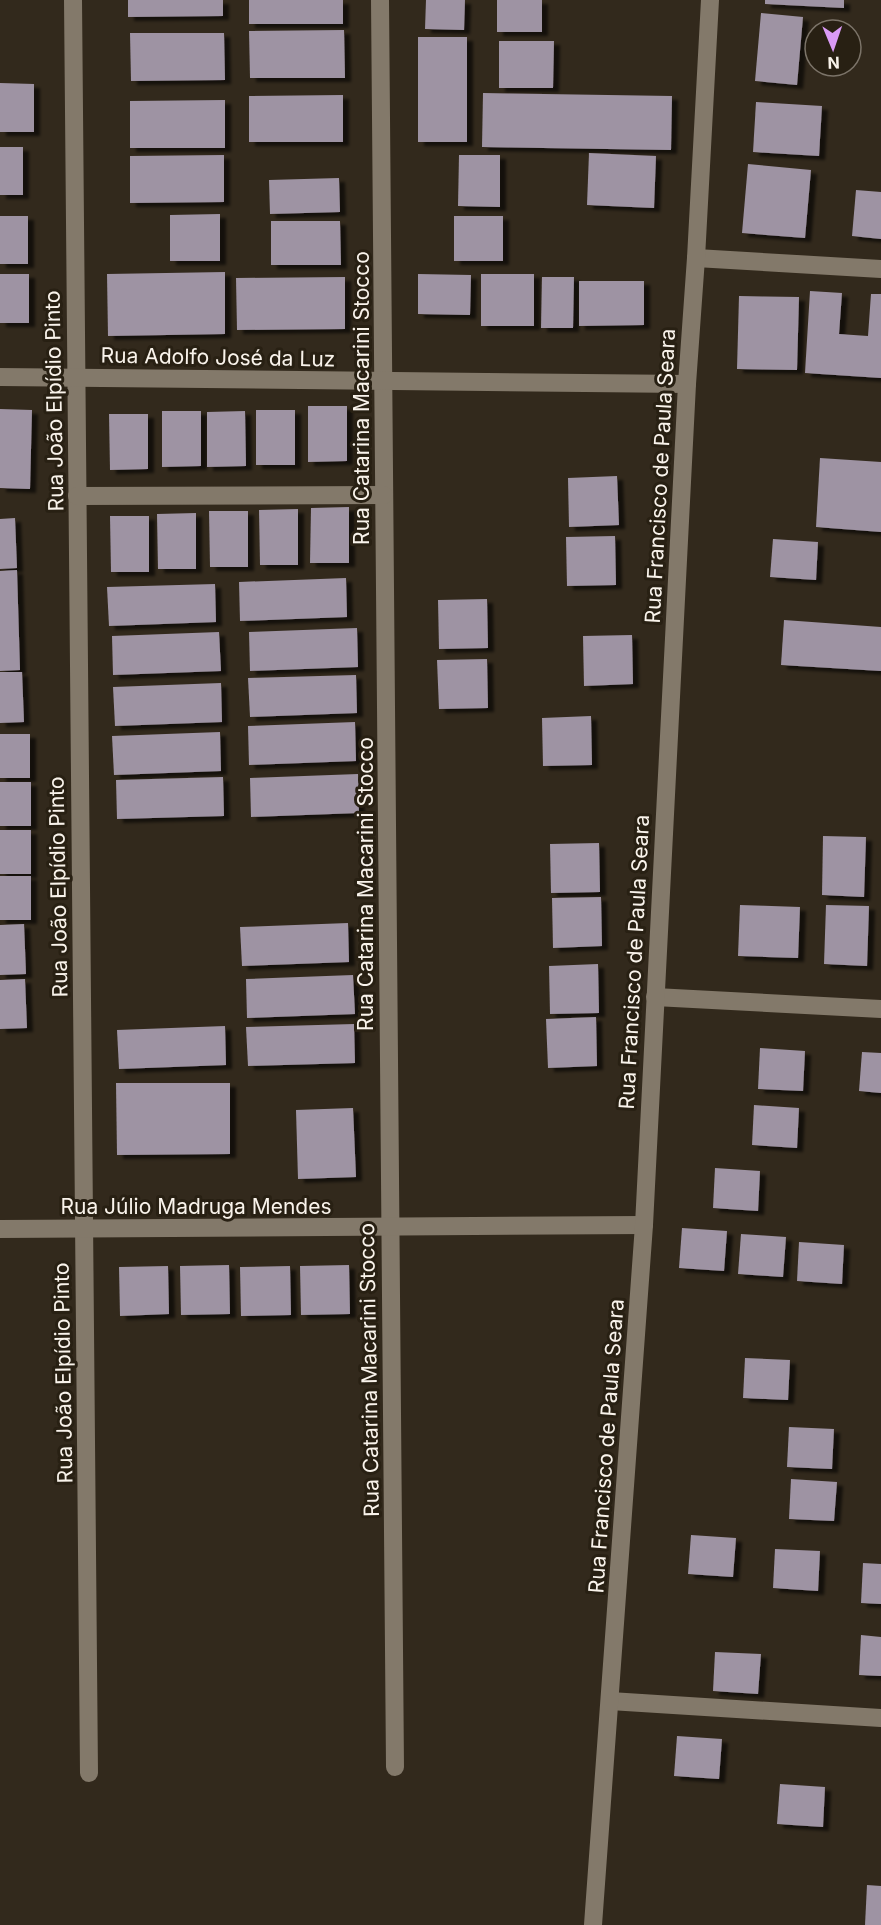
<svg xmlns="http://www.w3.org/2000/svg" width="881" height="1925" font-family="Inter,sans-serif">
	<defs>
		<filter id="shadow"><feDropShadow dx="6" dy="4" stdDeviation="1.5" flood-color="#0009"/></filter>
	</defs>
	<rect width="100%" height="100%" fill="#32291c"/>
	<g fill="#9e93a3" filter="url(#shadow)">
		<polygon points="128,0 223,0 223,16 128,17"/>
		<rect x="249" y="0" width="94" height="24"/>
		<polygon points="426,0 465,0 464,30 425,29"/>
		<rect x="497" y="0" width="45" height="32"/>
		<polygon points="765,0 844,0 844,8 765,4"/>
		<polygon points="761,13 803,17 797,85 755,81"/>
		<polygon points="344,30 345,78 250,78 249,31"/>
		<polygon points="130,33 224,33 225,80 131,81"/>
		<rect x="418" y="37" width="49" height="105"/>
		<polygon points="499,41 554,41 553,88 499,88"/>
		<polygon points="0,83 34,84 34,132 0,132"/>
		<polygon points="483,93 672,96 671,150 482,147"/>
		<polygon points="343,95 343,142 249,142 249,96"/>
		<polygon points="225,100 225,148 130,148 130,101"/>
		<polygon points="756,102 822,106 819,156 753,152"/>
		<rect x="0" y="147" width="23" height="48"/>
		<polygon points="589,153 656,156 654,208 587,205"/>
		<polygon points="224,155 224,202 130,203 130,156"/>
		<polygon points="459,155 500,155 500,207 458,206"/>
		<polygon points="748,164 811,170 805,238 742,233"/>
		<polygon points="339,178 340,212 270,214 269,180"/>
		<polygon points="856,190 881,192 881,239 852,236"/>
		<polygon points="220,214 220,261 170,261 170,215"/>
		<rect x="0" y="216" width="28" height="48"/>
		<rect x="454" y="216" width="49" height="45"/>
		<polygon points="271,221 340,221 341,265 271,265"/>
		<polygon points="225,272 225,334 108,336 107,274"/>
		<rect x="0" y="274" width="29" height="49"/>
		<polygon points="418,274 471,275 470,315 418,314"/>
		<rect x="481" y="274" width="53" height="52"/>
		<polygon points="345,277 345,329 237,330 236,278"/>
		<polygon points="542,277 574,277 573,328 541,328"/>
		<polygon points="579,281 644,281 644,325 579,326"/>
		<polygon points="810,291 842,293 839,334 868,336 871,294 881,294 881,378 805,373"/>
		<polygon points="739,296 799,297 797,370 737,369"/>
		<polygon points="308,406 347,406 347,461 308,462"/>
		<polygon points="0,409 32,410 30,489 0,488"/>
		<rect x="256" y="410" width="39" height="55"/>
		<polygon points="162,411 201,411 201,466 162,467"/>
		<polygon points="245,411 246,466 207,467 207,412"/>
		<polygon points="109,414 148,414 148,469 110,470"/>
		<polygon points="820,458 881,462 881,532 816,527"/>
		<polygon points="617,476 619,525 569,527 568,478"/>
		<polygon points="349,507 349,563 310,563 311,508"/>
		<polygon points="298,509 298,565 260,565 259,510"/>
		<polygon points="209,511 248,511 248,567 210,567"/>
		<polygon points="196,513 196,569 158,569 157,514"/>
		<polygon points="110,516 149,516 149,572 111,572"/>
		<polygon points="15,518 17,568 0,569 0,519"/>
		<polygon points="615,536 616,585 567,586 566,537"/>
		<polygon points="773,539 818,542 816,580 770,577"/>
		<polygon points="17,570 20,670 0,671 0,571"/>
		<polygon points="346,578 347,617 240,621 239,582"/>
		<polygon points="215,584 216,622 109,626 107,587"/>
		<polygon points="487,599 488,648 439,649 438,600"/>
		<polygon points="784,620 881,627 881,671 781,665"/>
		<polygon points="357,628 358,667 250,671 249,632"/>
		<polygon points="219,632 221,671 113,675 112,636"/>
		<polygon points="632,635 633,684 584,686 583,636"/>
		<polygon points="487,659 488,708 439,709 437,660"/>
		<polygon points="0,672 22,672 24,722 0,723"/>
		<polygon points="356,675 357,713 250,717 248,678"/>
		<polygon points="221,683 222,722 115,726 113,687"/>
		<polygon points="591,716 592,765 543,766 542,718"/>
		<polygon points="355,722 356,761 249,765 248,726"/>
		<polygon points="220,732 221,771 114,775 112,736"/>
		<rect x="0" y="734" width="30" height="44"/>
		<polygon points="358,774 359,813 251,817 250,778"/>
		<polygon points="223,777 224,816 117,819 116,780"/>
		<rect x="0" y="782" width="31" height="44"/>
		<rect x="0" y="830" width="31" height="44"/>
		<polygon points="823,836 866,837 864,897 822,895"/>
		<polygon points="599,843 600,892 551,893 550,844"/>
		<rect x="0" y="876" width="31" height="44"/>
		<polygon points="601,897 602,946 553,948 552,898"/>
		<polygon points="740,905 800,907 798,958 738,956"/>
		<polygon points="826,905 869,906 867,966 824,964"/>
		<polygon points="348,923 349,962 242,966 240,927"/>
		<polygon points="24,924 26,974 0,975 0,925"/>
		<polygon points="598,964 599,1013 550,1014 549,966"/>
		<polygon points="353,975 355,1014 247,1018 246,979"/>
		<polygon points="25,979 27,1028 0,1029 0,980"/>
		<polygon points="596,1017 597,1066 548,1068 546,1019"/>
		<polygon points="354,1024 355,1063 248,1066 246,1027"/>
		<polygon points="225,1026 226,1065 119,1069 117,1030"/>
		<polygon points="760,1048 805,1051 803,1091 758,1089"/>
		<polygon points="862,1052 881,1053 881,1093 859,1091"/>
		<polygon points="116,1083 230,1083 230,1154 117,1155"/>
		<polygon points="754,1105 799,1108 797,1148 752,1145"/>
		<polygon points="353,1108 356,1177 298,1179 296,1110"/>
		<polygon points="715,1168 760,1171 758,1211 713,1208"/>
		<polygon points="682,1228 727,1231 724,1271 679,1268"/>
		<polygon points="741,1234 786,1237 783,1277 738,1274"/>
		<polygon points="799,1242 844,1245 842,1284 797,1281"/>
		<polygon points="229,1265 230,1314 181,1315 180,1266"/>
		<polygon points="349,1265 350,1314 301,1315 300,1266"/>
		<polygon points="168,1266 169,1314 120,1316 119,1267"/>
		<polygon points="290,1266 291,1315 241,1316 240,1267"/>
		<polygon points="745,1358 790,1360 788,1400 743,1398"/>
		<polygon points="789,1427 834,1429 832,1469 787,1467"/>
		<polygon points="791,1479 837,1482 834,1521 789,1519"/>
		<polygon points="691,1535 736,1538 733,1577 688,1574"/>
		<polygon points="775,1549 820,1551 818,1591 773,1588"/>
		<polygon points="863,1563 881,1564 881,1604 861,1603"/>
		<polygon points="861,1635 881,1637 881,1676 859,1675"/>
		<polygon points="715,1652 761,1654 758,1694 713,1691"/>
		<polygon points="677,1736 722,1739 719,1779 674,1776"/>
		<polygon points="780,1784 825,1787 823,1827 777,1824"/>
		<polygon points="867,1885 881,1886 881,1925 865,1925"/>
	</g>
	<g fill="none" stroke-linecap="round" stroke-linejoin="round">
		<g stroke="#83796a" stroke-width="18">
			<polyline points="73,0 89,1773"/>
			<polyline points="380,0 395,1767"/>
			<polyline points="696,258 881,269"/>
			<polyline points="0,377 687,384"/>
			<polyline points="77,496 384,495"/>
			<polyline points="655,997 881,1009"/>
			<polyline points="0,1229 644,1225"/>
			<polyline points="610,1701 881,1718"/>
			<polyline points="593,1925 644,1225 687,384 696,258 710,0"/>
		</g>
	</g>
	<g text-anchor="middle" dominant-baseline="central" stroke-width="6" stroke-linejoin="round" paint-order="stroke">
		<g font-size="21" fill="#f9f3eb" stroke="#282013">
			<text transform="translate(218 357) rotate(1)">Rua Adolfo José da Luz</text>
			<text transform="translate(361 398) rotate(-90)">Rua Catarina Macarini Stocco</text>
			<text transform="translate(54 401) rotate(-91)">Rua João Elpídio Pinto</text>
			<text transform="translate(660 476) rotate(-87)">Rua Francisco de Paula Seara</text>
			<text transform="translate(365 884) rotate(-90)">Rua Catarina Macarini Stocco</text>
			<text transform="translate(58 887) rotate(-91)">Rua João Elpídio Pinto</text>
			<text transform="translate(634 962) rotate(-87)">Rua Francisco de Paula Seara</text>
			<text x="196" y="1206">Rua Júlio Madruga Mendes</text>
			<text transform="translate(369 1370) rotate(-91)">Rua Catarina Macarini Stocco</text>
			<text transform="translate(63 1373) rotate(-91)">Rua João Elpídio Pinto</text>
			<text transform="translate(606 1446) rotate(-86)">Rua Francisco de Paula Seara</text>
		</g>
	</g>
	<g transform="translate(833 48) rotate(178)"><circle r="28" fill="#282013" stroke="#7c7469" stroke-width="1.5"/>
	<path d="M0-4.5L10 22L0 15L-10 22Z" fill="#da9af6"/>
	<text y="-9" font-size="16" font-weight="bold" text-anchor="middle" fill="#f9f3eb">N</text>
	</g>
</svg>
